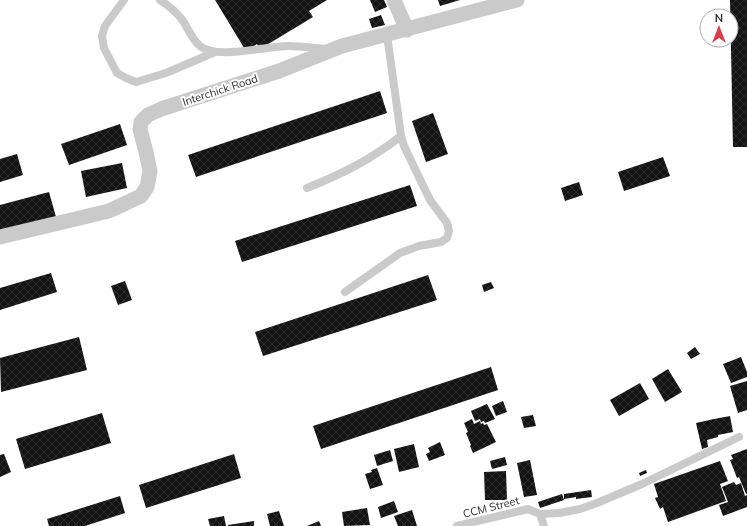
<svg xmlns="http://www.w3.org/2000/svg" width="747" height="526" font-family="Mulish,sans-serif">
	<defs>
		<pattern id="building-cross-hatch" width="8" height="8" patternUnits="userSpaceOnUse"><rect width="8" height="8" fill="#141414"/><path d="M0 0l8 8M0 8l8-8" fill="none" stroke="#2e2e2e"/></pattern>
	</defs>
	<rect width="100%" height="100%" fill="#fff"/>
	<g fill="url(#building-cross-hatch)">
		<polygon points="215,0 327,0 309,11 313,17 260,49 257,44 246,51"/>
		<polygon points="370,0 384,0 387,7 375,12"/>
		<polygon points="438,0 460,0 440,6"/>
		<polygon points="730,0 747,0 747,147 733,147"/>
		<polygon points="381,15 385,25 372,28 369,19"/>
		<polygon points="380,91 387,113 196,177 188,155"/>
		<polygon points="433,113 448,154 426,162 412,121"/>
		<polygon points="120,124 127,145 69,165 61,144"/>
		<polygon points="17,154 23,175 0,182 0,159"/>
		<polygon points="663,157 670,176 624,191 618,172"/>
		<polygon points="122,163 127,188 86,197 81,171"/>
		<polygon points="579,182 583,195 565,201 561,188"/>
		<polygon points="410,185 417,206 242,262 235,241"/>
		<polygon points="49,192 56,217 0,232 0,205"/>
		<polygon points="51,273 57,292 0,310 0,288"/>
		<polygon points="428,275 437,300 263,356 255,332"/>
		<polygon points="125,281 132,300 118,305 111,286"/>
		<polygon points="491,282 494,288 484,292 482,285"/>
		<polygon points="79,337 87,370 1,392 0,358"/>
		<polygon points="695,347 700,354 691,359 687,353"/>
		<polygon points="741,357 747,372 747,377 731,383 723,364"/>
		<polygon points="491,367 498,390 321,449 313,426"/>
		<polygon points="668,369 682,392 665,402 652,379"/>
		<polygon points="747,381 747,410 738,413 730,386"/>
		<polygon points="640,383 649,399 619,416 610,400"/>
		<polygon points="503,401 507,412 496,416 492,406"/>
		<polygon points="487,404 495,419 485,423 484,421 481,422 480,419 475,421 471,411"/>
		<polygon points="102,413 111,443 25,469 16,439"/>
		<polygon points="533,415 536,426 524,428 521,417"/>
		<polygon points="730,416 733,432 718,435 718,437 707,440 708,447 702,449 696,423 714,419 716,428 714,419"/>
		<polygon points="472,419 474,424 480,421 481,424 483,423 484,425 487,424 496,442 473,453 470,446 471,445 466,433 468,432 464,423"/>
		<polygon points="440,442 445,455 429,461 426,454 430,452 428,448"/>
		<polygon points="414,444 419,467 399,472 394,449"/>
		<polygon points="747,449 747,494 746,494 739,477 737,478 730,460 733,459 731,455"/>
		<polygon points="390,450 393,461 377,466 374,455"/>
		<polygon points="4,454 11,472 0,477 0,455"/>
		<polygon points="234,454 241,478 146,508 139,485"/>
		<polygon points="505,457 507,465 492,469 490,461"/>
		<polygon points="530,460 537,495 524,497 517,463"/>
		<polygon points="720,461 728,481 720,484 726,501 668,522 663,507 660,509 655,498 658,497 654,484"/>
		<polygon points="377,468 383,485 370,489 365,474 372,472 371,470"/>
		<polygon points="646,470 647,473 640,476 639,473"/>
		<polygon points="506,471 507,500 485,500 484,472"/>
		<polygon points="734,482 736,485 741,483 745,496 747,495 747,507 723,516 719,505 728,502 722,487"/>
		<polygon points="591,490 592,497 576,499 576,497 564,499 564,494"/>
		<polygon points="562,494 564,500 540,508 538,502"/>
		<polygon points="120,496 125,513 85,526 49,526 47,519"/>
		<polygon points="394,501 398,512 381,518 378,507"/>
		<polygon points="367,508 370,525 344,526 342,512"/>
		<polygon points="412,510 417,526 398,526 394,516"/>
		<polygon points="279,511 284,526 270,526 267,514"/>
		<polygon points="224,516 226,526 210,526 208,519"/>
		<polygon points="254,521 254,526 228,526 228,525"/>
		<polygon points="319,521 321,526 307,526"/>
	</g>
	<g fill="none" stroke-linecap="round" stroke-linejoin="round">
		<g stroke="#cacaca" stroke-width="8">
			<polyline points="124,0 105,26 102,36 104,48 117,73 126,78 136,82 166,73 215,52"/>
			<path d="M160,0C168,5 175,11 181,18C188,27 191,39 200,46C217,60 266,46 288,46C300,46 313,48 325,49"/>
			<path d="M307,188C344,173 370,160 401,136"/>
			<polyline points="345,292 400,253 419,246 441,242 447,238 449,231 447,223 430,200 404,146 401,136 387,35"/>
			<polyline points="540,514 559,513 580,509 597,503 642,484 739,437"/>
			<polyline points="457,526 528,509 540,514 544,526"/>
		</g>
		<g stroke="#cacaca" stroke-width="15">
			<polyline points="394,0 407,30"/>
			<polyline points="0,237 109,211 141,196 147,187 150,171 146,152 140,129 141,122 148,115 161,109 279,71 342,46 517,0"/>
		</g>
	</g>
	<g text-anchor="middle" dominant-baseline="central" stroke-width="4" stroke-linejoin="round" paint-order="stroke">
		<g font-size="11" fill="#2d2d2d" stroke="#fff">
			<text transform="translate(220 90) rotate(-18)">Interchick Road</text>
			<text transform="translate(491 507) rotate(-14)">CCM Street</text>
		</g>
	</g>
	<g transform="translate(719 28)"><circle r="19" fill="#ffffff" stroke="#ababab"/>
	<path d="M0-3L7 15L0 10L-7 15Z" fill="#d63e4f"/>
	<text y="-6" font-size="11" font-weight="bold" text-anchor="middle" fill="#2d2d2d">N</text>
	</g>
</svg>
